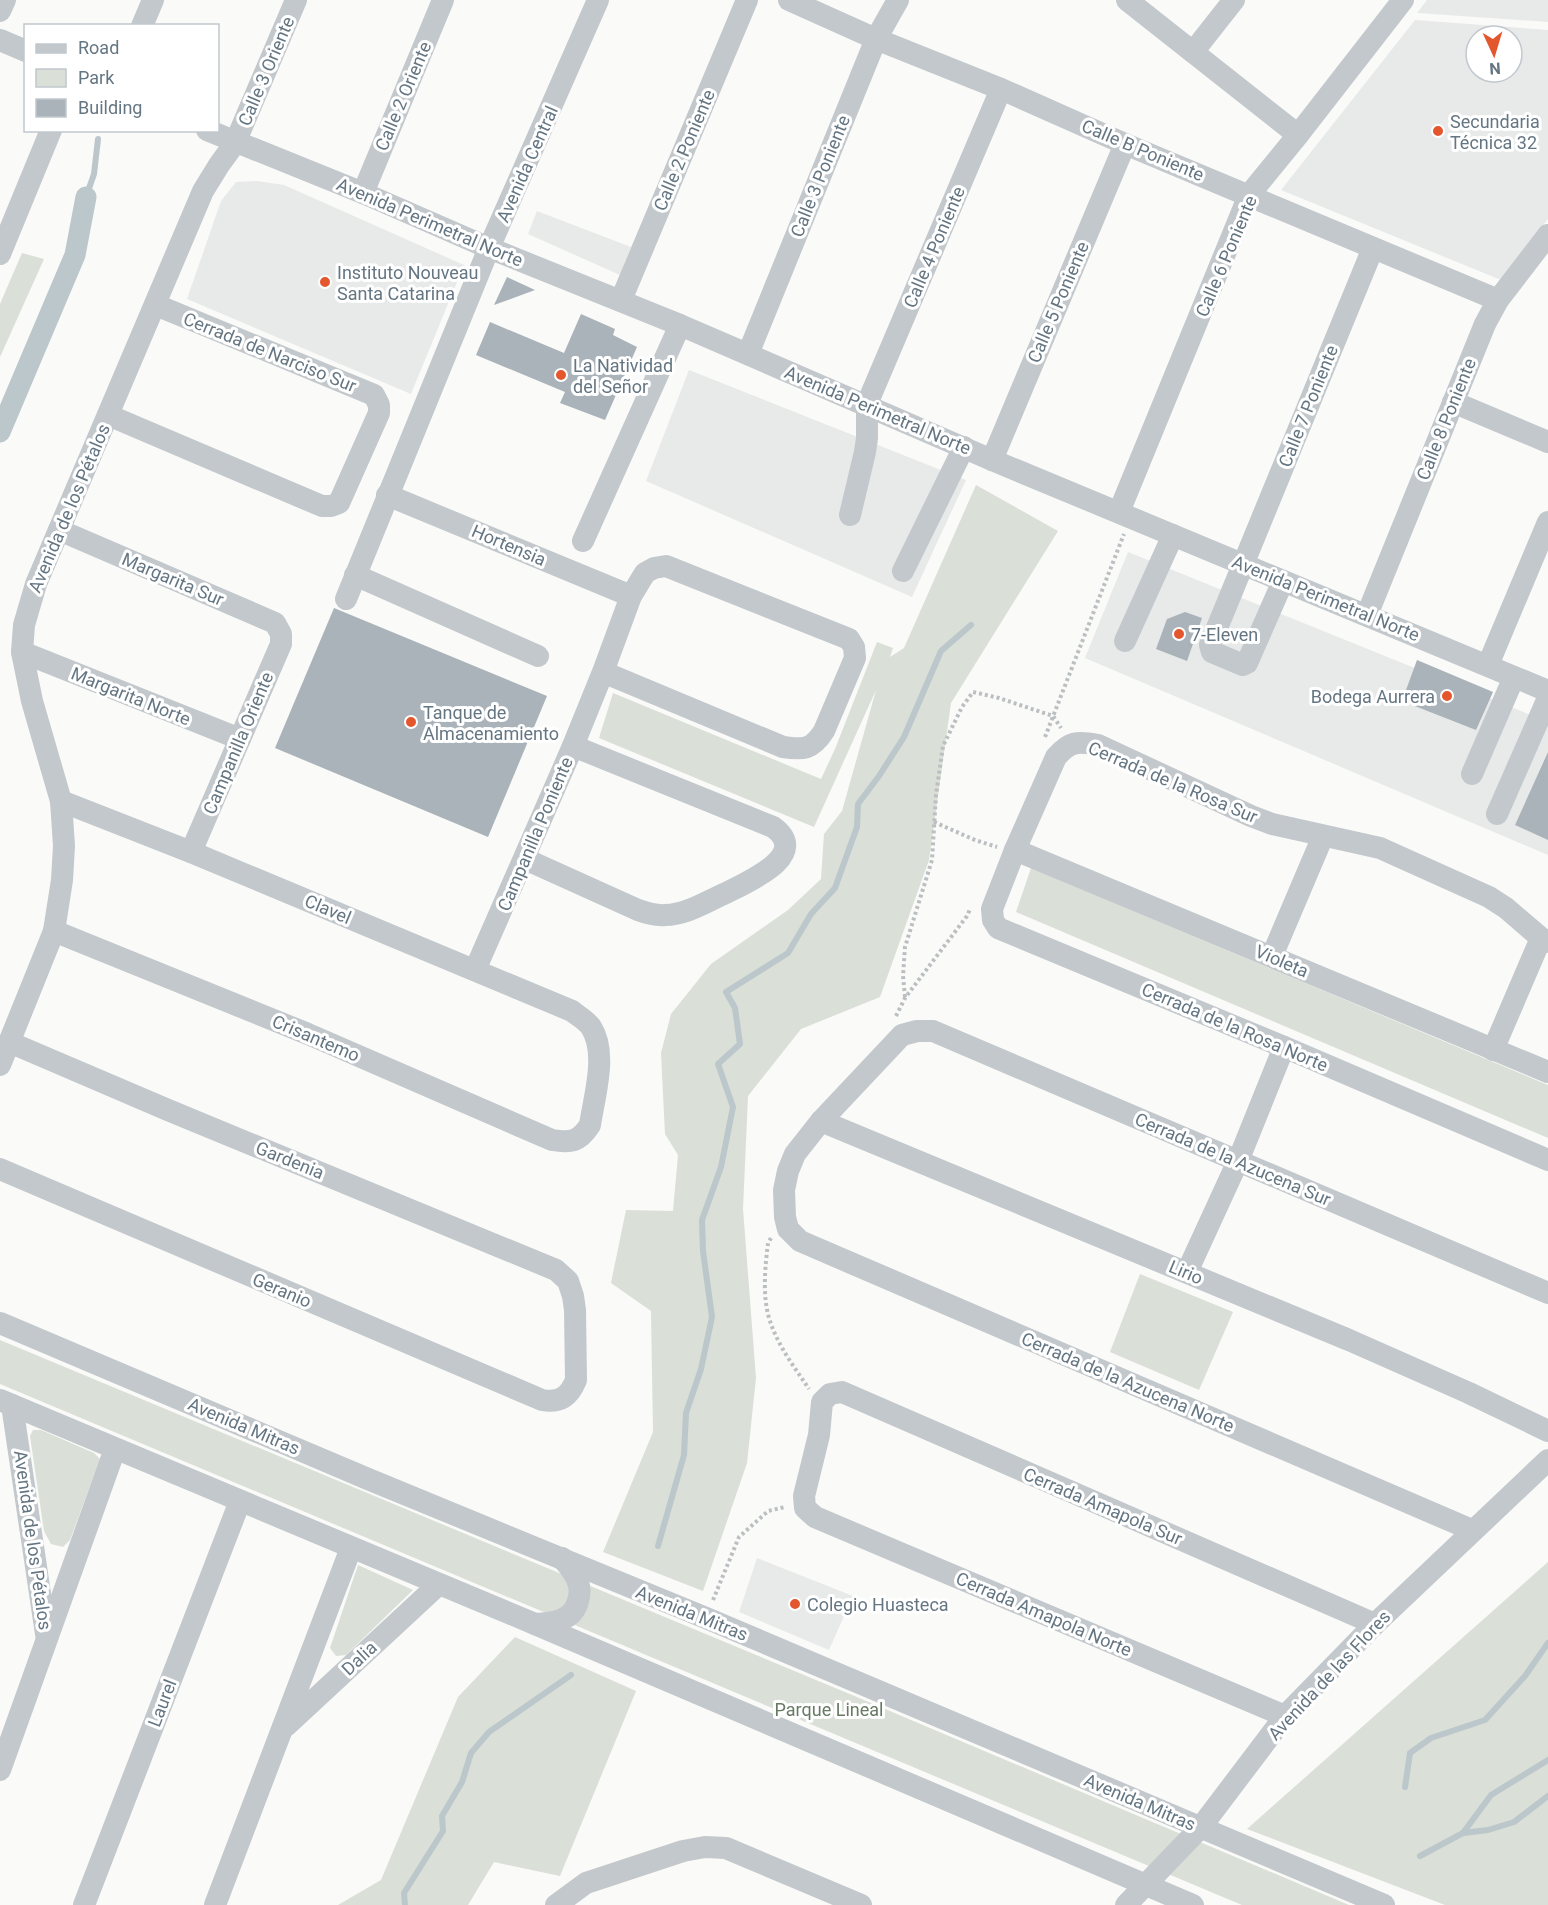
<svg xmlns="http://www.w3.org/2000/svg" width="1548" height="1905" font-family="Roboto,sans-serif">
	<rect width="100%" height="100%" fill="#fafaf8"/>
	<g fill="#e8e9e9" fill-rule="evenodd">
		<polygon points="1427,0 1548,0 1548,22 1417,13"/>
		<path d="M1415,20L1548,30V219L1501,280L1281,190ZM1476,36H1512V72H1476Z"/>
		<polygon points="257,181 284,185 464,265 411,394 187,299 221,201 236,182"/>
		<polygon points="537,211 631,247 620,275 528,234"/>
		<polygon points="689,370 966,480 912,597 646,481"/>
		<polygon points="1128,552 1548,722 1548,855 1085,658"/>
		<polygon points="757,1558 853,1596 829,1650 739,1612"/>
	</g>
	<g fill="#dadfd7">
		<polygon points="22,253 44,259 0,357 0,304"/>
		<polygon points="976,485 1058,531 951,703 929,860 880,997 801,1029 748,1096 743,1209 756,1378 747,1463 703,1591 603,1552 653,1432 651,1311 611,1283 626,1210 673,1211 678,1155 665,1134 661,1053 671,1014 711,964 788,910 821,879 824,834 842,811 876,690 814,827 599,738 613,693 821,779 835,749 877,642 893,648 890,657 904,648"/>
		<polygon points="1031,868 1548,1085 1548,1138 1016,912"/>
		<polygon points="1140,1274 1233,1312 1199,1390 1110,1352"/>
		<polygon points="0,1340 852,1695 1349,1905 1242,1905 0,1384"/>
		<polygon points="33,1430 41,1430 94,1453 100,1459 70,1540 63,1547 51,1544 44,1531 30,1436"/>
		<polygon points="1548,1562 1548,1905 1445,1905 1247,1829"/>
		<polygon points="358,1565 413,1590 346,1655 336,1656 330,1648"/>
		<polygon points="515,1637 636,1691 560,1876 494,1862 468,1905 338,1905 381,1880 458,1697"/>
	</g>
	<g fill="none" stroke-linecap="round" stroke-linejoin="round">
		<g stroke="#bbc7cb" stroke-width="6">
			<polyline points="86,197 94,174 98,139"/>
			<polyline points="658,1546 684,1455 686,1413 701,1369 712,1317 703,1251 702,1220 721,1167 733,1107 718,1064 740,1044 735,1008 726,992 788,953 811,914 835,888 857,827 858,804 879,776 904,737 941,651 971,625"/>
			<polyline points="1405,1787 1410,1753 1431,1738 1485,1720 1525,1676 1548,1643"/>
			<polyline points="1463,1833 1491,1795 1548,1760"/>
			<polyline points="1420,1856 1463,1833 1488,1830 1514,1822 1548,1796"/>
			<polyline points="405,1905 404,1893 443,1831 442,1816 462,1782 471,1753 489,1732 571,1675"/>
		</g>
		<polyline stroke="#bbc7cb" stroke-width="21" points="0,432 75,255 86,197"/>
	</g>
	<g fill="#aab3b9">
		<polygon points="507,277 535,290 494,305"/>
		<polygon points="581,314 615,329 613,335 637,347 605,420 560,403 565,392 476,355 490,322 564,353"/>
		<polygon points="334,608 547,696 488,837 275,748"/>
		<polygon points="1185,612 1202,618 1187,661 1156,649 1167,619"/>
		<polygon points="1417,660 1493,692 1476,730 1402,701"/>
		<polygon points="1548,752 1548,840 1515,825"/>
	</g>
	<g fill="none" stroke-linecap="round" stroke-linejoin="round">
		<g stroke="#bbbfc2" stroke-width="4" stroke-dasharray="3 3" stroke-linecap="butt">
			<polyline points="1045,737 1124,534"/>
			<polyline points="934,822 975,840 997,847"/>
			<polyline points="905,997 903,976 905,947 932,860 936,795 943,746 962,707 973,692 999,698 1053,716 1061,728"/>
			<polyline points="896,1016 905,998 967,916 970,909"/>
			<path d="M771,1238L768,1243C765,1267 762,1298 770,1321C778,1346 795,1368 809,1389"/>
			<polyline points="713,1600 739,1537 768,1511 785,1507"/>
		</g>
		<g stroke="#c3c8cc" stroke-width="22">
			<polyline points="789,0 876,39 1001,89 1125,144 1498,300"/>
			<polyline points="1127,0 1298,135"/>
			<polyline points="0,11 5,0"/>
			<polyline points="142,26 153,0"/>
			<polyline points="0,40 26,51"/>
			<polyline points="1193,52 1234,0"/>
			<polyline points="207,130 363,193 489,248 680,325 992,460 1548,691"/>
			<polyline points="363,193 443,0"/>
			<polyline points="0,254 51,130"/>
			<polyline points="621,300 747,0"/>
			<polyline points="748,354 876,39 898,0"/>
			<polyline points="1453,402 1548,442"/>
			<polyline points="108,415 322,506 331,506 339,503 379,413 379,405 374,395 156,305"/>
			<polyline points="992,460 1125,144"/>
			<polyline points="387,495 631,596"/>
			<polyline points="1119,512 1249,195 1298,135 1403,0"/>
			<polyline points="850,515 865,452 867,438 867,404 1001,89"/>
			<polyline points="59,530 275,623 281,634 281,644 191,852"/>
			<polyline points="583,541 680,325"/>
			<polyline points="903,571 964,447"/>
			<polyline points="355,575 538,656"/>
			<polyline points="1283,581 1247,663 1243,665 1212,652 1210,645 1373,248"/>
			<polyline points="346,599 489,248 598,0"/>
			<polyline points="1367,615 1485,324 1498,300 1548,235"/>
			<polyline points="1125,641 1173,535"/>
			<polyline points="22,652 240,739"/>
			<polyline points="1488,665 1548,522"/>
			<polyline points="1472,774 1514,677"/>
			<polyline points="1497,814 1548,698"/>
			<polyline points="1015,850 1548,1072"/>
			<path d="M525,859L638,910C647,913 656,916 665,915C686,915 708,901 726,893C747,882 812,855 773,827L573,746"/>
			<path d="M54,931L308,1034L552,1140C571,1143 579,1142 590,1125C594,1097 608,1053 591,1027C586,1020 578,1016 572,1011L191,852L61,801"/>
			<path d="M1548,942L1541,938L1506,908L1489,897L1380,848L1272,824L1251,816L1098,745C1078,741 1070,741 1056,757L1015,850L992,909L993,920L998,928L1284,1047L1548,1160"/>
			<polyline points="1272,956 1323,836"/>
			<path d="M475,970L573,746L603,672L631,596L645,573L654,568L666,566L849,639L854,647L855,658L824,731C812,750 803,750 783,747L603,672"/>
			<polyline points="1493,1050 1541,938"/>
			<polyline points="0,1065 54,931 62,880 64,846 61,801 32,701 22,652 24,625 36,584 203,191 219,165 235,143 296,0"/>
			<polyline points="821,1121 1349,1340 1469,1393 1548,1431"/>
			<path d="M0,1169L542,1400C560,1403 569,1397 576,1380L575,1310L573,1296L568,1281L556,1270L168,1110L9,1042"/>
			<polyline points="1187,1272 1238,1161 1284,1047"/>
			<polyline points="0,1323 368,1479 706,1618 1384,1905"/>
			<polyline points="0,1400 535,1624 1193,1905"/>
			<polyline points="12,1405 46,1634"/>
			<polyline points="1472,1530 800,1241 788,1229 785,1217 784,1190 788,1171 795,1154 821,1121 902,1035 917,1031 933,1031 1548,1293"/>
			<path d="M535,1624C553,1623 573,1621 578,1601C580,1595 580,1588 578,1582C575,1573 568,1565 562,1558"/>
			<polyline points="1285,1716 815,1517 805,1508 804,1496 819,1435 822,1402 830,1394 842,1392 1375,1624"/>
			<polyline points="286,1726 438,1585"/>
			<polyline points="0,1770 115,1449"/>
			<polyline points="84,1905 240,1501"/>
			<polyline points="215,1905 351,1548"/>
			<polyline points="556,1905 586,1883 683,1851 705,1847 726,1848 861,1905"/>
			<polyline points="1126,1905 1201,1827 1285,1716 1375,1624 1548,1460"/>
		</g>
	</g>
	<g fill="#e4572e" stroke="#fff" stroke-width="2">
		<circle cx="1438" cy="131" r="6"/>
		<circle cx="325" cy="282" r="6"/>
		<circle cx="561" cy="375" r="6"/>
		<circle cx="1179" cy="634" r="6"/>
		<circle cx="1447" cy="696" r="6"/>
		<circle cx="411" cy="722" r="6"/>
		<circle cx="795" cy="1604" r="6"/>
	</g>
	<g text-anchor="middle" dominant-baseline="central" stroke-width="6" stroke-linejoin="round" paint-order="stroke">
		<g font-size="18" fill="#657683" stroke="#fff">
			<text transform="translate(266 71) rotate(-67)">Calle 3 Oriente</text>
			<text transform="translate(403 96) rotate(-67)">Calle 2 Oriente</text>
			<text transform="translate(684 150) rotate(-67)">Calle 2 Poniente</text>
			<text transform="translate(1143 150) rotate(23)">Calle B Poniente</text>
			<text transform="translate(527 164) rotate(-66)">Avenida Central</text>
			<text transform="translate(820 176) rotate(-68)">Calle 3 Poniente</text>
			<text transform="translate(430 222) rotate(23)">Avenida Perimetral Norte</text>
			<text transform="translate(934 247) rotate(-67)">Calle 4 Poniente</text>
			<text transform="translate(1226 256) rotate(-67)">Calle 6 Poniente</text>
			<text transform="translate(1058 302) rotate(-67)">Calle 5 Poniente</text>
			<text transform="translate(270 352) rotate(22)">Cerrada de Narciso Sur</text>
			<text transform="translate(1308 406) rotate(-68)">Calle 7 Poniente</text>
			<text transform="translate(878 410) rotate(23)">Avenida Perimetral Norte</text>
			<text transform="translate(1446 419) rotate(-68)">Calle 8 Poniente</text>
			<text transform="translate(69 508) rotate(-67)">Avenida de los Pétalos</text>
			<text transform="translate(509 545) rotate(23)">Hortensia</text>
			<text transform="translate(173 579) rotate(23)">Margarita Sur</text>
			<text transform="translate(1326 598) rotate(22)">Avenida Perimetral Norte</text>
			<text transform="translate(131 696) rotate(22)">Margarita Norte</text>
			<text transform="translate(238 743) rotate(-67)">Campanilla Oriente</text>
			<text transform="translate(1173 782) rotate(23)">Cerrada de la Rosa Sur</text>
			<text transform="translate(535 834) rotate(-67)">Campanilla Poniente</text>
			<text transform="translate(328 909) rotate(23)">Clavel</text>
			<text transform="translate(1282 961) rotate(23)">Violeta</text>
			<text transform="translate(1235 1027) rotate(23)">Cerrada de la Rosa Norte</text>
			<text transform="translate(316 1038) rotate(23)">Crisantemo</text>
			<text transform="translate(1233 1159) rotate(23)">Cerrada de la Azucena Sur</text>
			<text transform="translate(290 1160) rotate(22)">Gardenia</text>
			<text transform="translate(1186 1272) rotate(23)">Lirio</text>
			<text transform="translate(282 1290) rotate(23)">Geranio</text>
			<text transform="translate(1128 1382) rotate(23)">Cerrada de la Azucena Norte</text>
			<text transform="translate(244 1426) rotate(23)">Avenida Mitras</text>
			<text transform="translate(1103 1506) rotate(23)">Cerrada Amapola Sur</text>
			<text transform="translate(33 1540) rotate(82)">Avenida de los Pétalos</text>
			<text transform="translate(692 1613) rotate(22)">Avenida Mitras</text>
			<text transform="translate(1044 1614) rotate(23)">Cerrada Amapola Norte</text>
			<text transform="translate(359 1658) rotate(-43)">Dalia</text>
			<text transform="translate(1329 1675) rotate(-47)">Avenida de las Flores</text>
			<text transform="translate(162 1703) rotate(-69)">Laurel</text>
			<text transform="translate(1140 1802) rotate(23)">Avenida Mitras</text>
		</g>
		<g font-size="18" fill="#657683" stroke="#fff" text-anchor="start">
			<text x="1450" y="121">Secundaria<tspan x="1450" dy="21">Técnica 32</tspan></text>
			<text x="337" y="272">Instituto Nouveau<tspan x="337" dy="21">Santa Catarina</tspan></text>
			<text x="573" y="365">La Natividad<tspan x="573" dy="21">del Señor</tspan></text>
			<text x="1191" y="634">7-Eleven</text>
			<text x="1435" y="696" text-anchor="end">Bodega Aurrera</text>
			<text x="423" y="712">Tanque de<tspan x="423" dy="21">Almacenamiento</tspan></text>
			<text x="807" y="1604">Colegio Huasteca</text>
		</g>
		<g font-size="18" fill="#687a64" stroke="#fff">
			<text x="829" y="1709">Parque Lineal</text>
		</g>
	</g>
	<rect x="24" y="24" width="195" height="108" fill="#ffffff" stroke="#c1c8cd" stroke-width="1.5"/>
	<rect x="36" y="44" width="30" height="9" fill="#c3c8cc" stroke="#c1c8cd" stroke-width="1.5"/>
	<text x="78" y="54" font-size="18" fill="#657683">Road</text>
	<rect x="36" y="69" width="30" height="18" fill="#dadfd7" stroke="#c1c8cd" stroke-width="1.5"/>
	<text x="78" y="84" font-size="18" fill="#657683">Park</text>
	<rect x="36" y="99" width="30" height="18" fill="#aab3b9" stroke="#c1c8cd" stroke-width="1.5"/>
	<text x="78" y="114" font-size="18" fill="#657683">Building</text>
	<g transform="translate(1494 54) rotate(176)"><circle r="28" fill="#ffffff" stroke="#c1c8cd" stroke-width="1.5"/>
	<path d="M0-4.5L10 22L0 15L-10 22Z" fill="#e4572e"/>
	<text y="-9" font-size="16" font-weight="bold" text-anchor="middle" fill="#657683">N</text>
	</g>
</svg>
